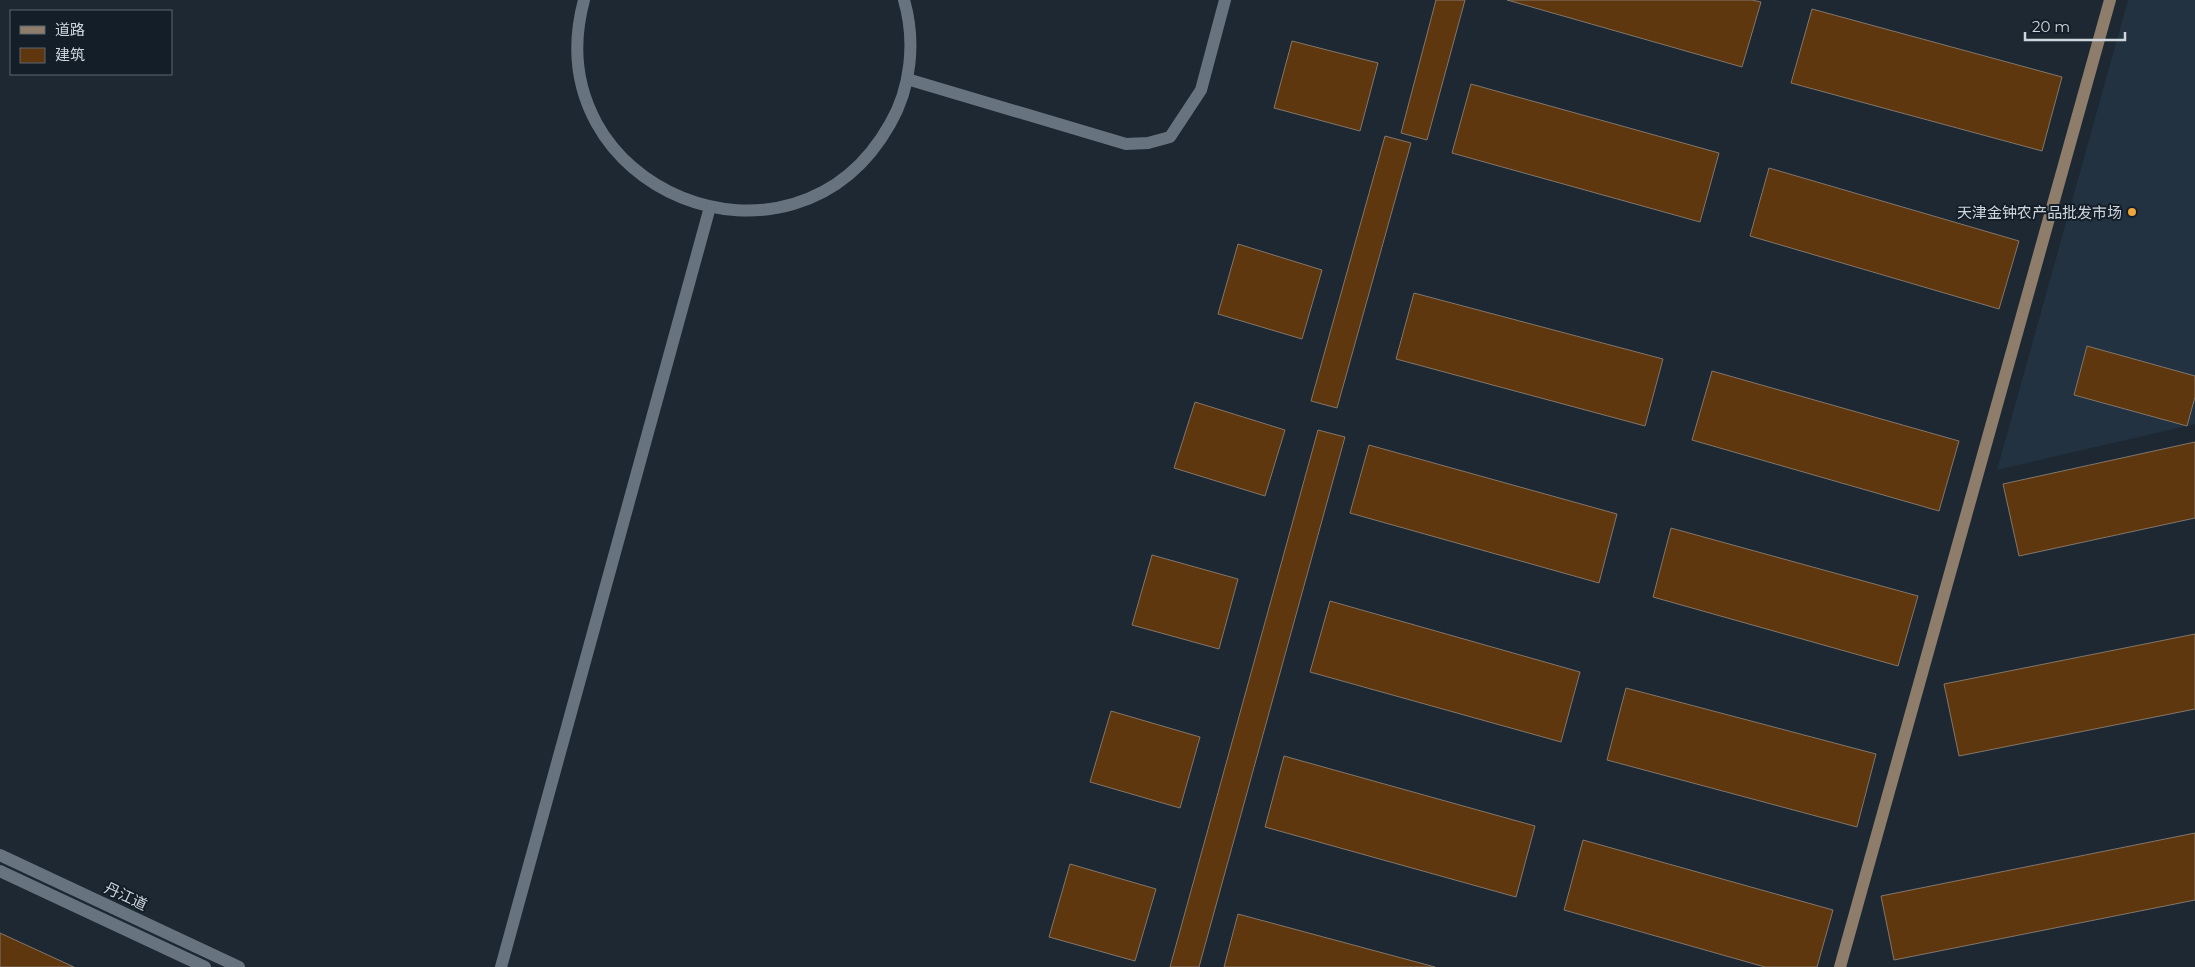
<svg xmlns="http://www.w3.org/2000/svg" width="2195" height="967" font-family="Montserrat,'Noto Sans SC',sans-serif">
	<rect width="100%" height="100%" fill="#1d2832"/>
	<polygon fill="#223241" points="2128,0 2195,0 2195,424 1997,470"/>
	<g fill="#5e370e" stroke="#83766a">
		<polygon points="1436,0 1465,0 1427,140 1401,133"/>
		<polygon points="1507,0 1752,0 1761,2 1742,67"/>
		<polygon points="1812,9 2062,77 2042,151 1791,83"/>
		<polygon points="1292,41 1378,63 1360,131 1274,108"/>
		<polygon points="1471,84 1719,153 1700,222 1452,153"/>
		<polygon points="1385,136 1411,143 1337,408 1311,401"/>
		<polygon points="1769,168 2019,241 1999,309 1750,236"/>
		<polygon points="1238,244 1322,270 1302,339 1218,314"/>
		<polygon points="1414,293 1663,359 1645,426 1396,359"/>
		<polygon points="2087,346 2195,376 2195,397 2187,426 2074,395"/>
		<polygon points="1712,371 1959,441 1939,511 1692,440"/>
		<polygon points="1195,402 1285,430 1265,496 1174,468"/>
		<polygon points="1318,430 1345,437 1199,967 1170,967"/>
		<polygon points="2195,442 2195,518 2019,556 2003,484"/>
		<polygon points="1369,445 1617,514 1599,583 1350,513"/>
		<polygon points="1671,528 1918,596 1898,666 1653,597"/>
		<polygon points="1152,555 1238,579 1219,649 1132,625"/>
		<polygon points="1330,601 1580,672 1561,742 1310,672"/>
		<polygon points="2195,634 2195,709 1959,756 1944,684"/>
		<polygon points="1626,688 1876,754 1857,827 1607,760"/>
		<polygon points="1111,711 1200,737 1180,808 1090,782"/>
		<polygon points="1284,756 1535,826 1516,897 1265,827"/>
		<polygon points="2195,833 2195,900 1894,960 1881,896"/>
		<polygon points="1583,840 1833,910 1817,967 1765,967 1564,910"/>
		<polygon points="1070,864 1156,889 1135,961 1049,937"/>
		<polygon points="1238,914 1435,967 1224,967"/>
		<polygon points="0,933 74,967 0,967"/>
	</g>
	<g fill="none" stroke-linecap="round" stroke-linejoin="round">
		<g stroke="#677480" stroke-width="12">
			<path d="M584,0C533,189 793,296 890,124C911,88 916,41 904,0"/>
			<polyline points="907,79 1126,144 1148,143 1170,137 1201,90 1225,0"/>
			<polyline points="0,855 239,967"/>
			<polyline points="0,871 205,967"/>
			<polyline points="501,967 710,207"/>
		</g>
		<polyline stroke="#8d7d6a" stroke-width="12" points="1840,967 2110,0"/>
	</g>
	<circle fill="#f0a63e" stroke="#141e28" stroke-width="2" cx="2132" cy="212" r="5"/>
	<g text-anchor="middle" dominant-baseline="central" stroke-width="4" stroke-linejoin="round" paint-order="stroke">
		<g font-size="15" fill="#ced5dc" stroke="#141e28" text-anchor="end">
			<text x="2122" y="212">天津金钟农产品批发市场</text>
		</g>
		<g font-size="15" fill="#ced5dc" stroke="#141e28">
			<text transform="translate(126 896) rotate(25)">丹江道</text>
		</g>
	</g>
	<rect x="10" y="10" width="162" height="65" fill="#141e28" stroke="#5e6770"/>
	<rect x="20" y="26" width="25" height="8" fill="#8d7d6a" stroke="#5e6770"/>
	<text x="55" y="35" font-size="15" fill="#ced5dc">道路</text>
	<rect x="20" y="48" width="25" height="15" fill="#5e370e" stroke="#5e6770"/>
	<text x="55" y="60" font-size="15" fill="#ced5dc">建筑</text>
	<path d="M2025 32v8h100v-8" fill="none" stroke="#ced5dc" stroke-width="2.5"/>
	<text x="2032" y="32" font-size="15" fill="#ced5dc" stroke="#141e28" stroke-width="4" paint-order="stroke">20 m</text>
</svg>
